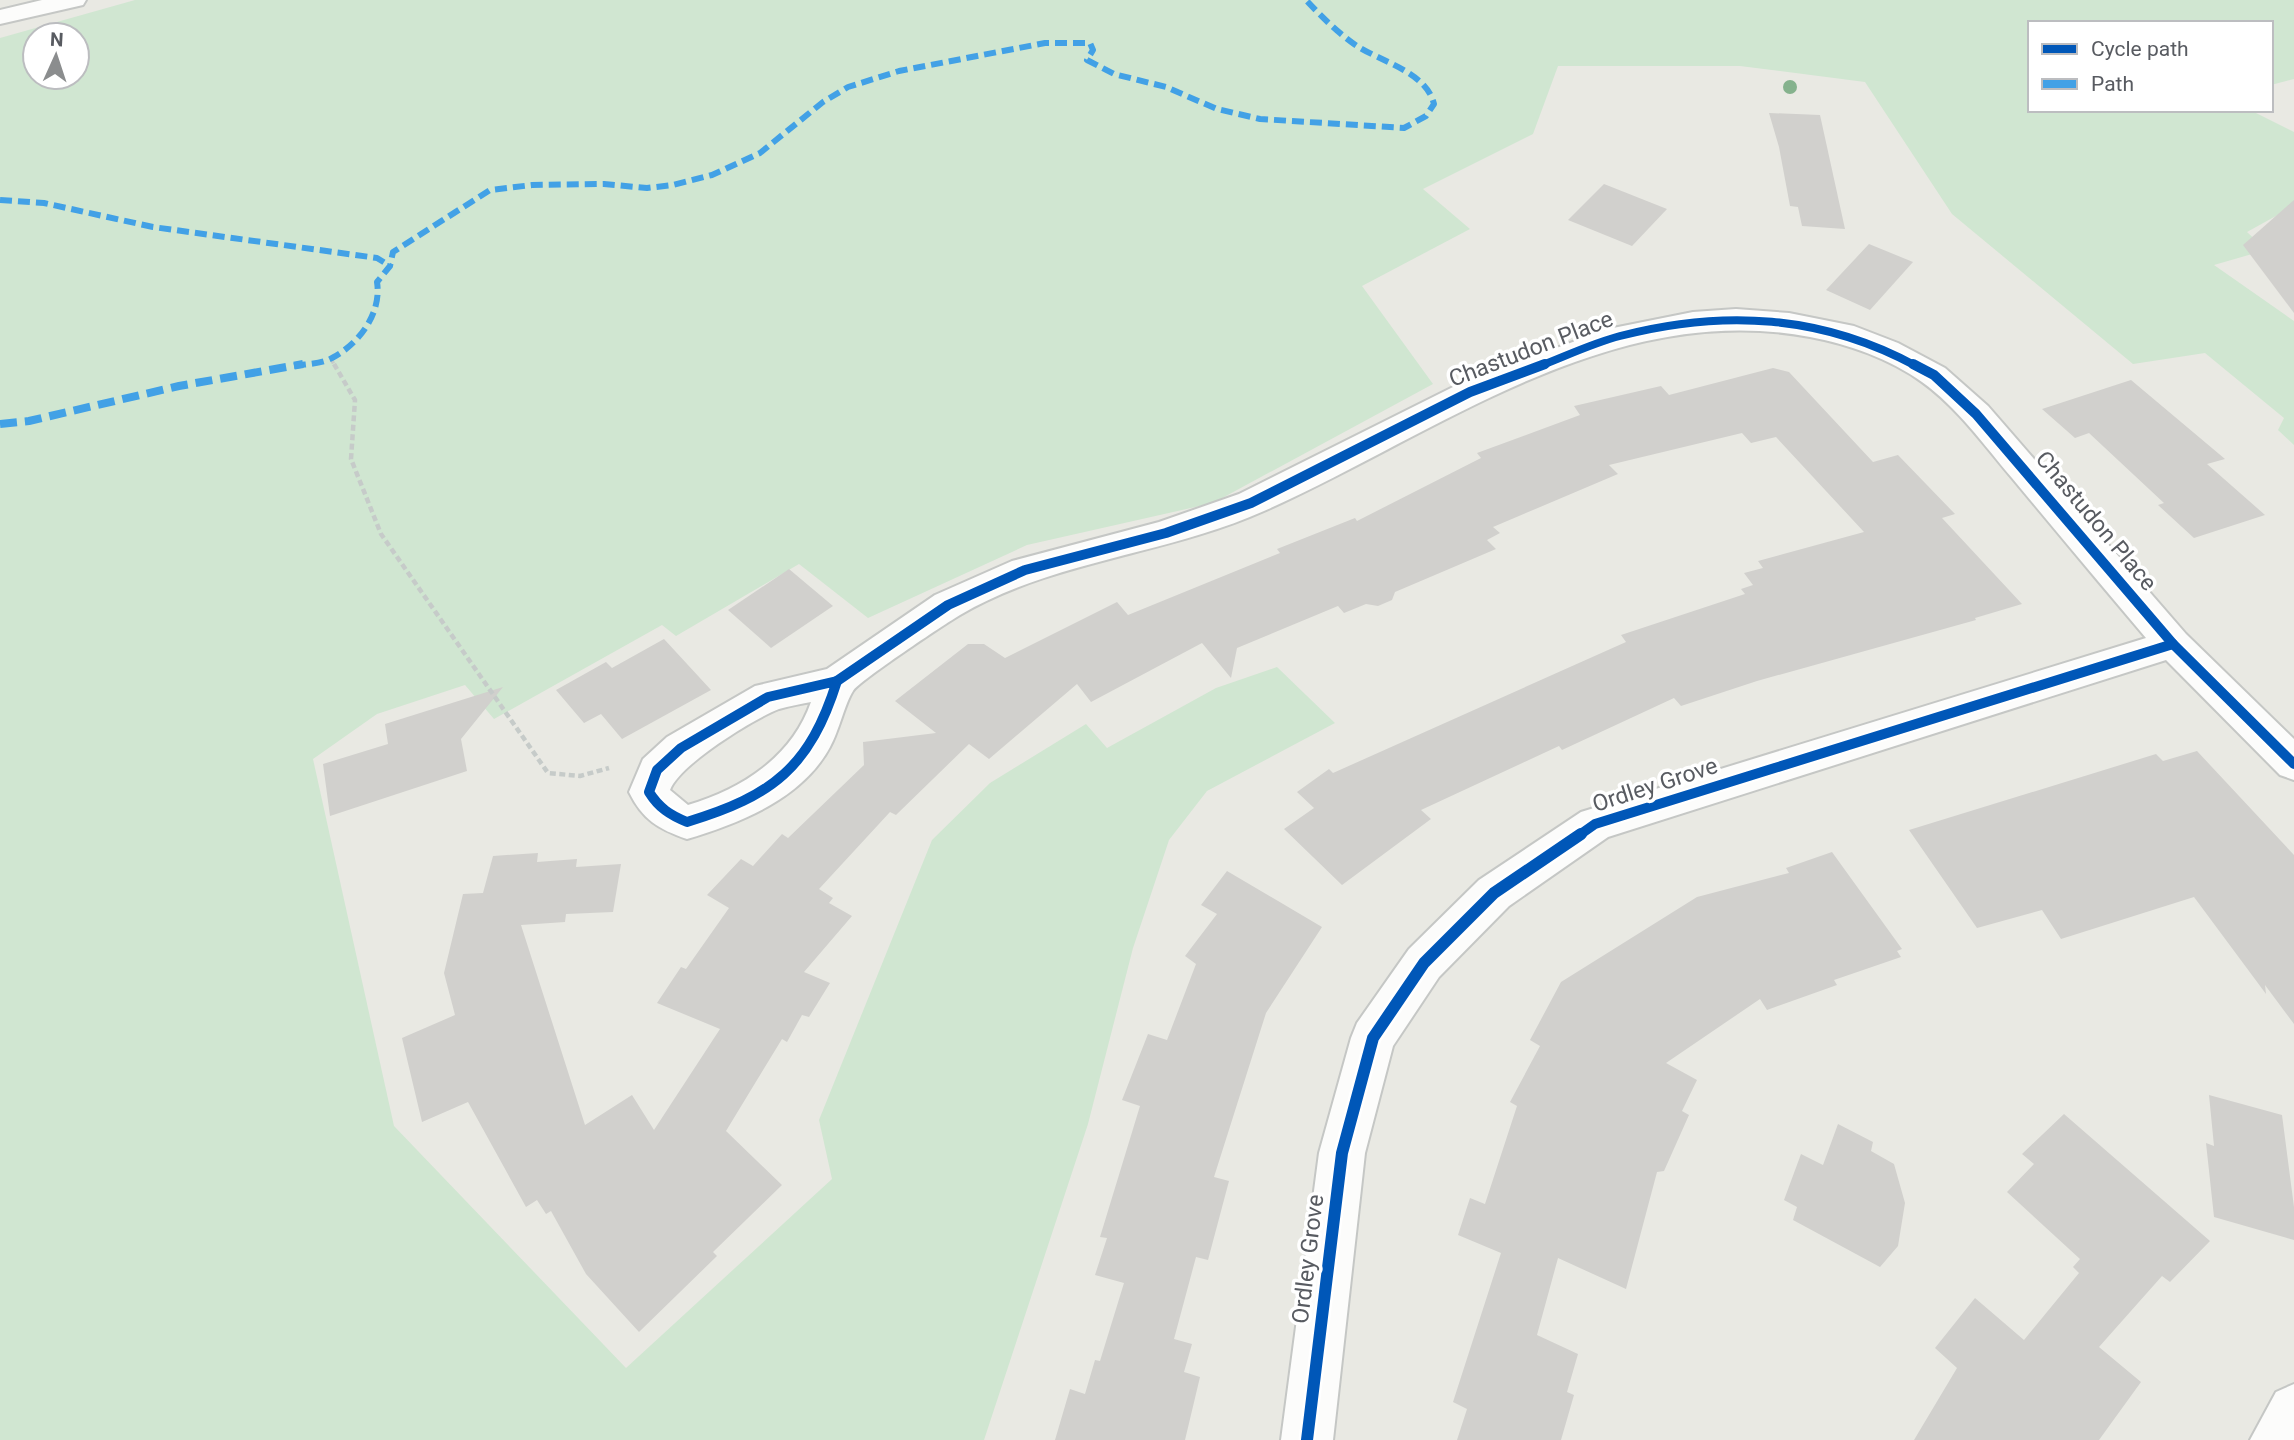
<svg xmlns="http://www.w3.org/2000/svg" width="2294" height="1440" font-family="Roboto,sans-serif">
	<rect width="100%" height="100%" fill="#e9e9e3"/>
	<path fill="#d0e6d1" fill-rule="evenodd" d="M135,0H2294V79L2271,85V23H2030V110H2250L2294,132V206L2247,232L2266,250L2214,265L2294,321V445L2278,430L2284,418L2205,353L2133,364L1952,214L1865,82L1740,66H1558L1533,134L1423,189L1470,229L1362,286L1433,384L1213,503L1027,545L868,618L799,564L676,636L662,625L494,719L465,685L377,714L313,759L394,1126L626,1368L832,1179L819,1120L932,840L990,783L1086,724L1107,748L1216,688L1277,667L1335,723L1207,791L1169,840L1133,948L1088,1124L984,1440H0V38ZM35,35H77V77H35Z"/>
	<g fill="#d1d0cd">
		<polygon points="1769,113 1820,115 1845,229 1802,226 1798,207 1790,206 1779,147"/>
		<polygon points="1604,184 1667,209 1632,246 1568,220"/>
		<polygon points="2294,200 2294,313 2243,245"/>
		<polygon points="1869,244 1913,262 1870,310 1826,290"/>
		<polygon points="1773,368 1789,372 1873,462 1898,455 1955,514 1942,518 2022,604 1975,618 1976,620 1757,681 1681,706 1674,698 1562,750 1559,746 1421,810 1431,819 1342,885 1284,829 1314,808 1297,792 1329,769 1333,773 1626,642 1621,635 1745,594 1741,589 1753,585 1744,573 1763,568 1758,561 1864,532 1776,437 1751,443 1742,433 1609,465 1618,474 1493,527 1500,533 1487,540 1496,549 1395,592 1392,600 1378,606 1366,604 1344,613 1338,606 1237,648 1231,678 1202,643 1091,702 1077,684 989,759 969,744 896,815 890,812 819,889 833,898 829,903 852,916 804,972 830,983 809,1017 802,1015 787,1042 782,1039 726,1131 782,1185 713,1252 717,1256 639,1332 586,1274 551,1211 546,1214 537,1200 526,1207 468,1102 422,1122 402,1038 455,1015 444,973 463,894 483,893 493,856 538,853 537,862 577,859 576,867 621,864 613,912 566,914 565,922 521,925 585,1125 632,1095 654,1130 720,1029 657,1003 681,967 686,969 729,908 707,895 741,859 753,866 782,834 788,838 864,765 863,742 936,733 895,701 968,644 984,644 1005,658 1117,602 1128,615 1280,553 1277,549 1355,518 1357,521 1481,458 1477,453 1580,415 1574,406 1661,386 1669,395"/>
		<polygon points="2131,380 2225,459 2207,464 2265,515 2194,538 2158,505 2164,503 2089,433 2075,438 2042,409"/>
		<polygon points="789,569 833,606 771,648 728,610"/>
		<polygon points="664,639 711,690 622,739 601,714 584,723 556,690 606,662 612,668"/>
		<polygon points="503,687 461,739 467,771 330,816 323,764 388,744 385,724"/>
		<polygon points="2197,751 2294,855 2294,1024 2265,985 2266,994 2194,897 2061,939 2042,910 1977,928 1909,830 2156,754 2163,761"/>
		<polygon points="1832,852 1902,949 1897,951 1901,957 1834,980 1837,985 1767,1010 1760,999 1666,1063 1697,1080 1682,1111 1689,1115 1664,1171 1657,1172 1626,1289 1558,1258 1537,1335 1578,1354 1567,1392 1574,1395 1561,1440 1457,1440 1467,1409 1453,1402 1501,1253 1458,1235 1470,1198 1485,1204 1517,1106 1510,1102 1540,1046 1530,1040 1561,982 1697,897 1789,873 1786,868"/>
		<polygon points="1227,871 1322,927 1266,1013 1214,1177 1229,1181 1208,1260 1196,1257 1174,1339 1192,1344 1184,1372 1200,1377 1185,1440 1055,1440 1070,1389 1085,1394 1095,1360 1100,1361 1124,1283 1095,1275 1107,1238 1100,1237 1140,1106 1122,1100 1148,1034 1167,1040 1196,964 1185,956 1217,914 1201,905"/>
		<polygon points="2209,1095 2282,1115 2294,1207 2294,1240 2214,1217 2206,1143 2214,1146"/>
		<polygon points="2064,1114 2210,1241 2170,1282 2162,1276 2099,1347 2141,1382 2099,1440 1914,1440 1957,1368 1935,1348 1975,1298 2024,1340 2079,1273 2073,1267 2080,1259 2007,1192 2034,1164 2022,1154"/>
		<polygon points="1838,1124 1873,1142 1871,1151 1894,1164 1905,1203 1898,1246 1880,1267 1793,1220 1797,1207 1784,1200 1801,1154 1823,1165"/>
	</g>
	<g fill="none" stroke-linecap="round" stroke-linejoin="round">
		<defs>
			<g id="street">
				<polygon points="42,0 86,0 83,5 0,24 0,10"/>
				<path d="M1736,309L1789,313L1854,326L1898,343L1945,368L1988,406L2186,634L2294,739V780L2280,775L2166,660L1608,837L1509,906L1439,977L1393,1046L1365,1153L1333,1440H1281L1319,1153L1351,1038L1357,1023L1409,949L1479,880L1581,812L2146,638C2101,585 2056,531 2012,478C1984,445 1957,407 1922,382C1890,359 1848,344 1810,337C1610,299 1437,434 1264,511C1166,555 1053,560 960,615C945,624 859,681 853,691C845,703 839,731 830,747C802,799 740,823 687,839C658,829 643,820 629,792L643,759L667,737L755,686L827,669L935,595L1012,561L1159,522L1239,494L1459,384L1608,329L1693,312ZM811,702C792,757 742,789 688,805L670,790C679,765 753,719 779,709C789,706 801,704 811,702Z"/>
				<polygon points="2294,1384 2294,1440 2250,1440 2276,1392"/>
			</g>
		</defs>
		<use href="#street" stroke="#c5c7c5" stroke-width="4"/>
		<polyline stroke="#c6cbc9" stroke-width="3.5" stroke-dasharray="5 2.5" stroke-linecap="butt" points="331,359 335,366"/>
		<polyline stroke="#c6cbc9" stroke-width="4.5" stroke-dasharray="6 3.5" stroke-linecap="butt" points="334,364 355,400 351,459 381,534 548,773 580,776 609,768"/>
		<use href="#street" fill="#fcfcfb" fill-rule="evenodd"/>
		<g stroke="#42a1e6" stroke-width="6" stroke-dasharray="12 6" stroke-linecap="butt">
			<polyline points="0,200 44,203 153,227 377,258 390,266"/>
			<path d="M294,366C305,364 322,364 332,358C359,344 382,313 377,282L390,266L393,252L490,190L532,185L604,184L647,188L673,185L712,175L760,153L823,102L848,87L899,71L1045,43H1090L1093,50L1087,60L1114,74L1166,87L1217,109L1260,119L1404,128L1426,116L1434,104C1426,71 1380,62 1354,44C1336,31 1321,16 1306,0"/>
		</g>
		<polyline stroke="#42a1e6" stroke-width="8" stroke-dasharray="17 8" stroke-linecap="butt" points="0,424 29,421 179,386 303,364"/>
		<defs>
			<path id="cycleway-far2" d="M1540,366C1566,356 1593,343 1620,336C1724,309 1822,315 1916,366"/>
			<g id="cycleway-far1">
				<polyline points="1913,364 1934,375 1976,414 2173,644 2294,764"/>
				<path d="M837,681C810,767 773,796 687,822C670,815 659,808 649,792L657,770L681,748L768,697Z"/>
				<polyline points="837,681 948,605 1025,570 1166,533 1251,503 1470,392 1545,364"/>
				<polyline points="1578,836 1595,824 2173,644"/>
			</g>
			<polyline id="cycleway" points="1307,1440 1342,1153 1373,1038 1424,963 1494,893 1581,834"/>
		</defs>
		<use href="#cycleway-far2" stroke="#fff" stroke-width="11"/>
		<use href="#cycleway-far1" stroke="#fff" stroke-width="14"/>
		<use href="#cycleway" stroke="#fff" stroke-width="17"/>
		<use href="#cycleway-far2" stroke="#0057b8" stroke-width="8"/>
		<use href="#cycleway-far1" stroke="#0057b8" stroke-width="10"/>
		<use href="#cycleway" stroke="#0057b8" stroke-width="12"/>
	</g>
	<circle fill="#85b28d" cx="1790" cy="87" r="7"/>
	<g text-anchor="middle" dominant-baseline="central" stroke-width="7" stroke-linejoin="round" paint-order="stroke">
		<g font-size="23" fill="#585b61" stroke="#fff">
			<text transform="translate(1531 349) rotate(-21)">Chastudon Place</text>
			<text transform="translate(2096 521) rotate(50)">Chastudon Place</text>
			<text transform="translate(1655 785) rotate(-18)">Ordley Grove</text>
			<text transform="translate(1308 1259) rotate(-83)">Ordley Grove</text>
		</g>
	</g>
	<rect x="2028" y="21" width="245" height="91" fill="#ffffff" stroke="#bcbdc0" stroke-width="2"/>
	<rect x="2042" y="44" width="35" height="10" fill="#0057b8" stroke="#bcbdc0" stroke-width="2"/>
	<text x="2091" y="56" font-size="21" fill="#585b61">Cycle path</text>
	<rect x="2042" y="79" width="35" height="10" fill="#42a1e6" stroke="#bcbdc0" stroke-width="2"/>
	<text x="2091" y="91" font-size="21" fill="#585b61">Path</text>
	<g transform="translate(56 56) rotate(3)"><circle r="33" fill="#ffffff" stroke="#bcbdc0" stroke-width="2"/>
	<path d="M0-5L12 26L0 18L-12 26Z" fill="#8b8d8e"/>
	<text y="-10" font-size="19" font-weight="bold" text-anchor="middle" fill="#585b61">N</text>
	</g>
</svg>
